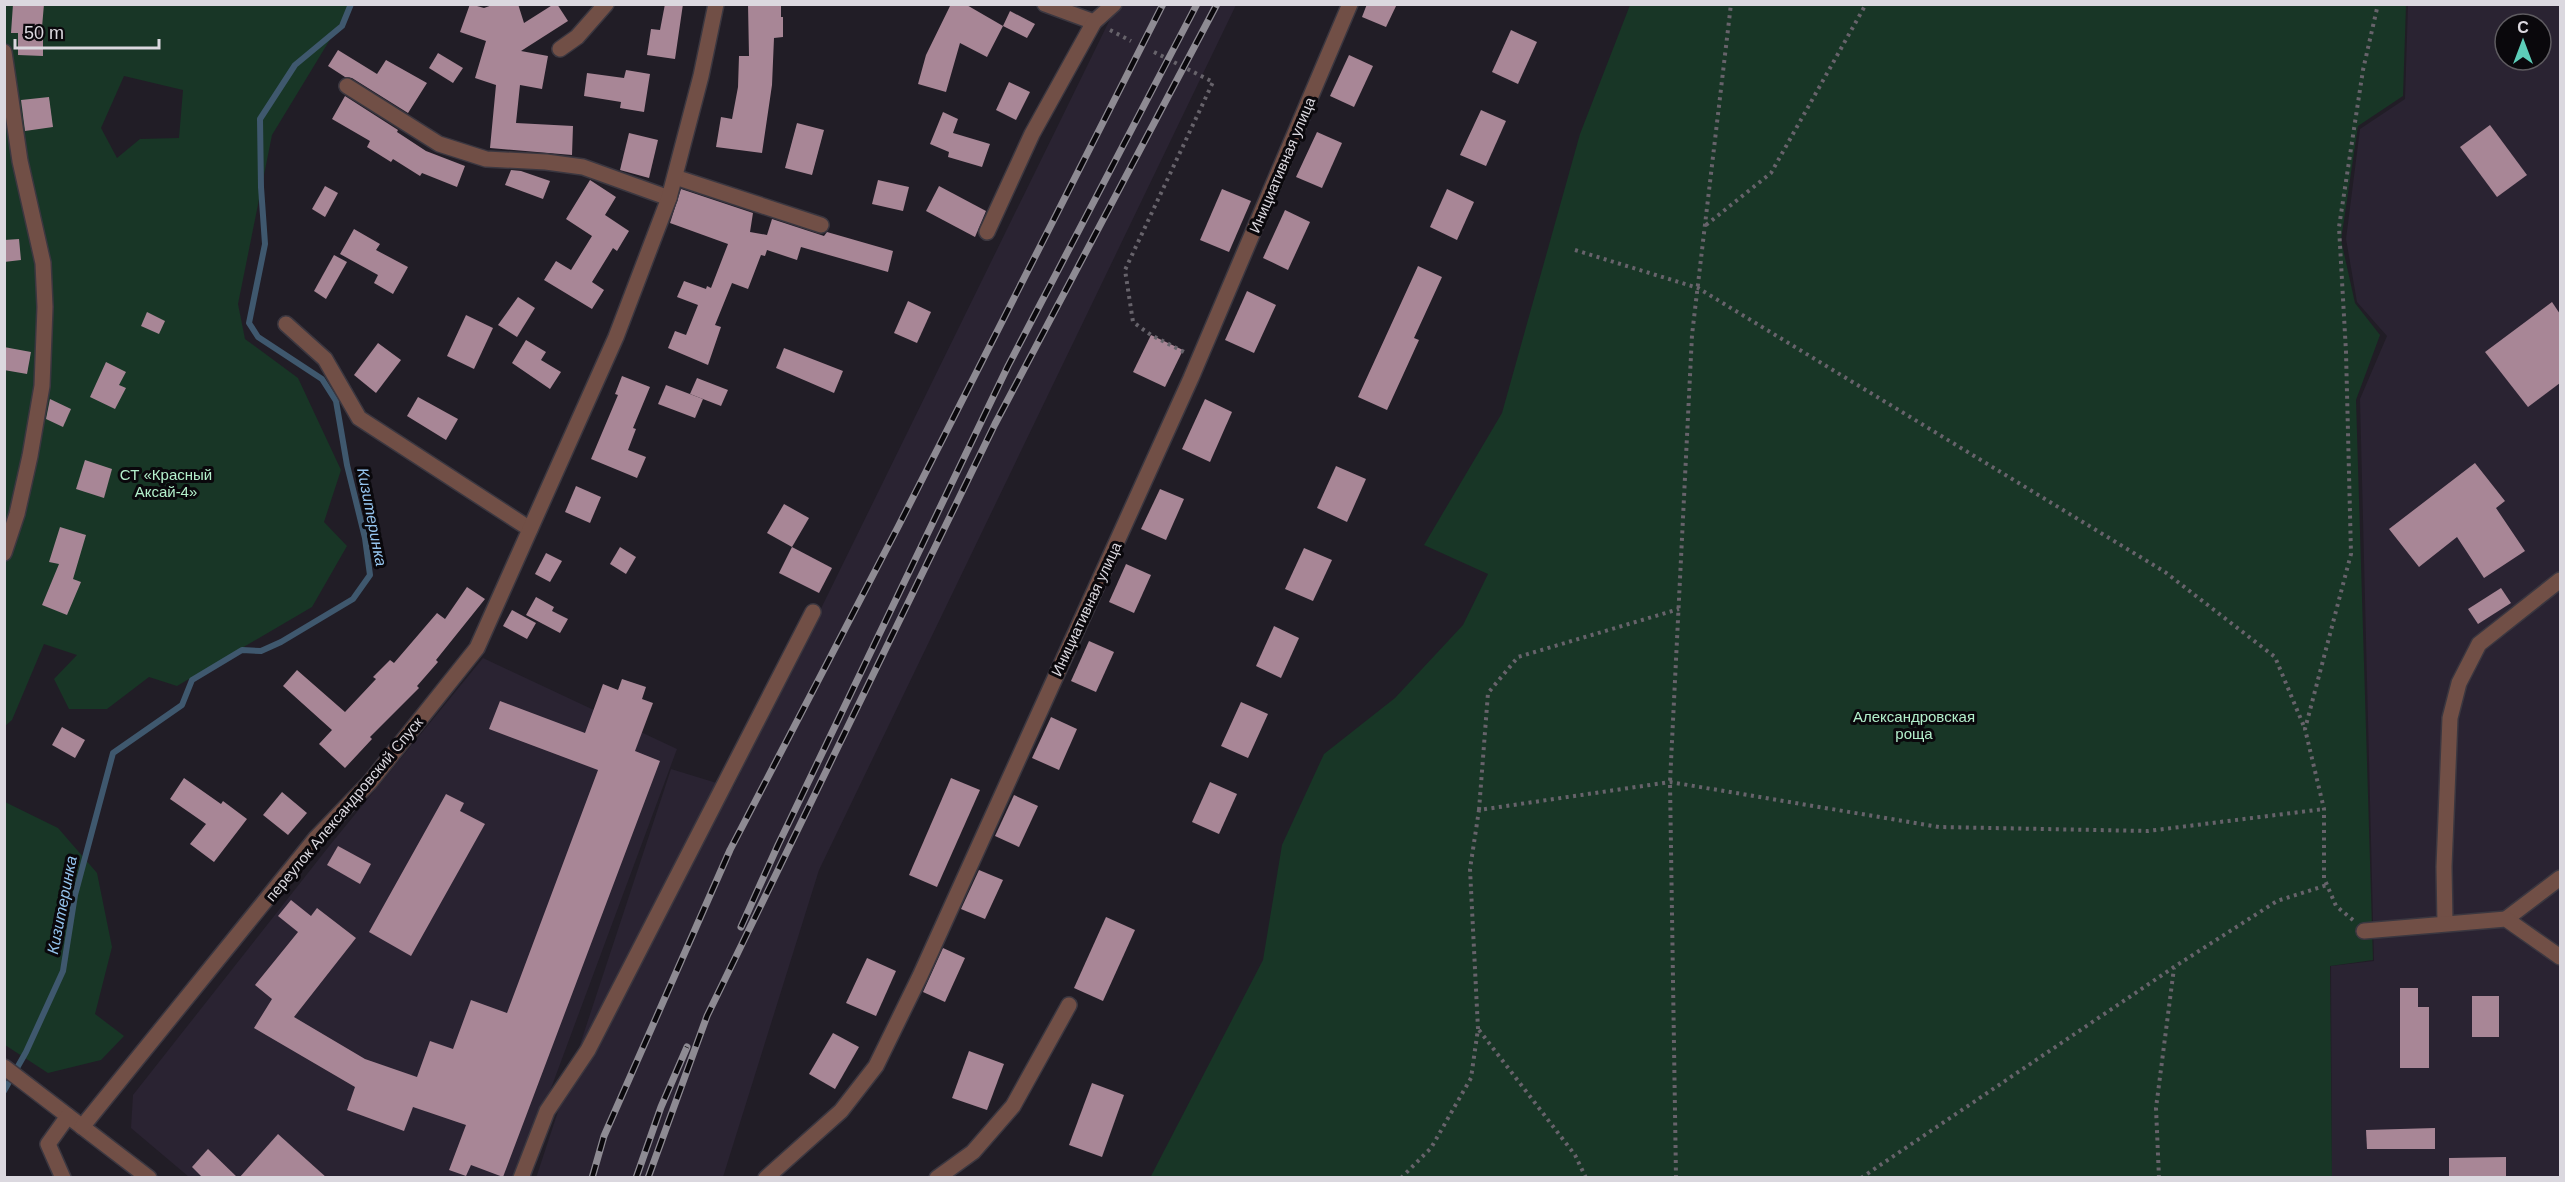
<svg xmlns="http://www.w3.org/2000/svg" width="2565" height="1182" font-family="Arial,sans-serif">
	<rect width="100%" height="100%" fill="#211d26"/>
	<g fill="#2a2332" fill-rule="evenodd">
		<polygon points="1117,5 1236,5 819,870 723,1177 536,1178 671,769 733,788"/>
		<path d="M2408,5H2560V1177H2332L2331,966L2374,961L2360,399L2387,336L2357,302L2346,239L2360,129L2405,99ZM2505,24H2541V60H2505Z"/>
		<polygon points="483,658 677,749 530,1145 521,1177 189,1177 131,1128 133,1095 330,845"/>
	</g>
	<g fill="#183626" fill-rule="evenodd">
		<path d="M5,5H351L272,135L238,304L245,339L298,378L341,470L324,522L347,546L312,607L177,686L149,677L107,709H69L54,679L77,655L44,644L12,720L5,726ZM124,76L183,90L179,138L140,139L117,158L101,128Z"/>
		<polygon points="1630,5 2406,5 2403,96 2358,126 2341,240 2355,303 2380,335 2356,400 2373,960 2330,966 2332,1177 1150,1178 1263,960 1282,845 1324,754 1395,698 1463,625 1488,574 1424,545 1502,413 1580,134"/>
		<polygon points="5,802 58,828 97,873 112,947 95,1014 124,1036 101,1060 48,1073 5,1045"/>
	</g>
	<g fill="none" stroke-linecap="round" stroke-linejoin="round">
		<polyline stroke="#3f586e" stroke-width="6" points="4,1091 26,1052 63,971 75,895 113,753 182,705 192,680 242,650 261,651 281,642 353,599 370,575 365,538 347,465 336,401 322,379 258,337 249,323 265,244 261,187 260,119 295,65 342,26 351,4"/>
	</g>
	<g fill="#a88696">
		<polygon points="13,4 44,4 41,39 43,39 43,56 18,55 18,33 11,33"/>
		<polygon points="470,4 484,8 495,4 518,4 524,23 554,4 557,4 568,21 521,51 548,56 542,89 520,85 516,123 573,126 572,155 490,148 496,85 475,78 486,41 460,32"/>
		<polygon points="665,4 683,4 675,59 647,55 651,29 660,30"/>
		<polygon points="748,4 781,4 781,17 783,17 783,37 774,38 772,85 762,153 716,147 721,117 732,119 738,87 739,56 749,56"/>
		<polygon points="951,4 965,4 1003,26 987,57 960,43 946,92 918,84 926,55"/>
		<polygon points="1367,4 1397,4 1386,27 1362,17"/>
		<polygon points="1010,11 1035,24 1027,38 1003,26"/>
		<polygon points="1511,30 1537,42 1518,84 1492,72"/>
		<polygon points="338,50 377,74 386,60 427,83 408,113 352,78 345,77 328,66"/>
		<polygon points="438,53 463,68 453,83 429,68"/>
		<polygon points="1349,55 1373,66 1354,107 1330,96"/>
		<polygon points="626,70 650,74 644,112 620,108 621,102 584,96 587,73 624,78"/>
		<polygon points="1009,82 1030,92 1016,120 996,110"/>
		<polygon points="345,96 398,130 397,132 426,151 465,166 457,187 422,173 420,176 393,159 391,162 367,147 370,141 332,119"/>
		<polygon points="49,97 53,127 25,131 21,100"/>
		<polygon points="1481,110 1506,121 1486,166 1460,155"/>
		<polygon points="943,112 958,119 953,133 990,144 982,167 948,157 949,152 930,144"/>
		<polygon points="797,123 824,130 812,175 785,168"/>
		<polygon points="2490,125 2527,175 2497,197 2460,147"/>
		<polygon points="1317,132 1342,143 1322,188 1296,177"/>
		<polygon points="629,133 658,140 649,178 620,170"/>
		<polygon points="511,170 521,171 550,181 543,199 505,185"/>
		<polygon points="590,180 616,197 605,215 629,231 617,251 613,248 592,282 604,290 592,309 544,280 556,261 571,270 592,236 566,219"/>
		<polygon points="878,180 909,187 903,211 872,204"/>
		<polygon points="325,186 338,193 325,217 312,209"/>
		<polygon points="939,186 986,211 975,237 926,211"/>
		<polygon points="681,189 753,213 750,232 767,235 772,219 824,236 827,232 893,251 888,272 801,247 797,260 767,250 765,256 761,255 748,289 732,283 715,325 721,327 708,365 668,348 675,331 686,335 698,305 677,297 684,281 706,289 707,286 711,288 728,244 670,223"/>
		<polygon points="1222,189 1251,201 1229,252 1200,240"/>
		<polygon points="1447,189 1474,202 1457,240 1430,227"/>
		<polygon points="1285,210 1310,222 1288,270 1263,258"/>
		<polygon points="354,229 380,244 376,250 408,267 393,294 374,283 378,275 340,254"/>
		<polygon points="19,239 21,260 4,262 4,240"/>
		<polygon points="334,255 347,262 326,299 314,291"/>
		<polygon points="1418,266 1442,277 1414,338 1419,340 1387,410 1358,397"/>
		<polygon points="1247,291 1276,305 1254,353 1225,340"/>
		<polygon points="518,297 535,308 517,337 498,325"/>
		<polygon points="908,301 931,312 917,343 894,333"/>
		<polygon points="2552,302 2560,314 2560,383 2528,407 2485,352"/>
		<polygon points="147,312 165,321 159,334 141,326"/>
		<polygon points="466,315 493,328 474,369 447,356"/>
		<polygon points="1151,335 1183,350 1165,387 1133,372"/>
		<polygon points="526,340 546,352 541,360 561,372 550,389 512,363"/>
		<polygon points="378,343 401,360 376,393 354,375"/>
		<polygon points="4,347 31,352 27,374 4,370"/>
		<polygon points="784,348 843,371 834,393 776,368"/>
		<polygon points="106,362 126,372 119,385 126,388 115,409 90,397"/>
		<polygon points="622,376 650,387 633,428 636,429 628,450 646,457 637,478 591,459 618,395 615,394"/>
		<polygon points="697,378 728,390 721,406 690,394"/>
		<polygon points="666,385 703,399 695,418 658,404"/>
		<polygon points="418,397 458,419 446,440 407,416"/>
		<polygon points="50,399 71,409 63,427 46,419"/>
		<polygon points="1205,399 1232,412 1210,462 1182,449"/>
		<polygon points="85,460 112,469 104,498 76,489"/>
		<polygon points="2475,463 2505,501 2496,508 2525,551 2484,578 2457,537 2419,567 2389,529"/>
		<polygon points="1336,466 1366,479 1347,522 1317,508"/>
		<polygon points="576,486 601,497 590,523 565,512"/>
		<polygon points="1160,489 1184,499 1166,540 1141,529"/>
		<polygon points="784,504 809,518 792,547 767,533"/>
		<polygon points="60,527 86,535 73,579 81,582 67,615 42,605 59,564 49,562"/>
		<polygon points="620,547 636,557 626,574 610,564"/>
		<polygon points="792,547 832,568 819,593 779,573"/>
		<polygon points="1304,548 1332,560 1313,601 1285,589"/>
		<polygon points="546,553 562,561 550,582 535,574"/>
		<polygon points="1126,564 1151,575 1134,613 1109,602"/>
		<polygon points="467,587 485,599 436,660 438,662 417,686 419,688 370,737 372,739 345,768 319,744 332,730 283,686 297,670 345,712 376,679 373,677 390,660 394,663 437,613 445,619"/>
		<polygon points="2501,588 2511,603 2478,624 2468,609"/>
		<polygon points="536,597 554,607 552,611 568,619 560,633 526,615"/>
		<polygon points="512,610 536,623 527,639 503,626"/>
		<polygon points="1274,626 1299,638 1281,678 1256,666"/>
		<polygon points="1089,641 1114,652 1096,692 1071,681"/>
		<polygon points="622,679 646,687 642,699 653,703 635,751 660,761 503,1177 471,1165 466,1176 449,1170 466,1125 413,1107 404,1131 347,1110 355,1087 254,1028 272,999 255,985 298,932 278,916 291,900 311,916 317,908 356,938 294,1017 365,1059 417,1077 430,1041 453,1049 471,1000 507,1013 598,770 489,729 500,701 585,733 603,684 618,690"/>
		<polygon points="1241,702 1268,714 1248,758 1221,746"/>
		<polygon points="1051,717 1077,729 1059,770 1032,758"/>
		<polygon points="62,727 85,740 75,758 52,745"/>
		<polygon points="184,778 221,804 223,801 247,819 214,862 190,844 206,824 170,799"/>
		<polygon points="951,778 980,790 937,887 909,875"/>
		<polygon points="1210,782 1237,794 1219,834 1192,822"/>
		<polygon points="282,792 307,813 288,835 263,815"/>
		<polygon points="446,794 464,803 460,811 485,824 411,956 369,932"/>
		<polygon points="1014,795 1038,806 1019,847 995,836"/>
		<polygon points="338,846 371,864 360,884 327,865"/>
		<polygon points="979,870 1003,880 985,919 961,909"/>
		<polygon points="1106,917 1135,930 1103,1001 1074,988"/>
		<polygon points="943,948 965,958 945,1002 923,992"/>
		<polygon points="867,958 896,971 876,1016 846,1003"/>
		<polygon points="2400,988 2418,988 2418,1007 2429,1007 2429,1068 2400,1068"/>
		<rect x="2472" y="996" width="27" height="41"/>
		<polygon points="833,1033 859,1047 835,1089 809,1074"/>
		<polygon points="969,1051 1004,1064 987,1110 952,1098"/>
		<polygon points="1092,1083 1124,1095 1102,1157 1069,1145"/>
		<polygon points="2435,1128 2435,1149 2367,1149 2366,1130"/>
		<polygon points="278,1134 327,1178 239,1178"/>
		<polygon points="208,1149 238,1178 203,1178 192,1167"/>
		<polygon points="2506,1157 2506,1178 2449,1178 2449,1158"/>
	</g>
	<g fill="none" stroke-linecap="round" stroke-linejoin="round">
		<defs>
			<g id="minor">
				<polyline points="1045,4 1094,22"/>
				<polyline points="560,49 577,37 606,4"/>
				<polyline points="4,52 20,161 43,263 45,307 42,386 30,456 17,514 4,553"/>
				<polyline points="347,86 439,144 486,159 546,162 583,167 669,198"/>
				<polyline points="675,177 821,225"/>
				<polyline points="987,232 1032,134 1094,22 1114,4"/>
				<polyline points="286,324 325,359 359,418 530,529"/>
				<polyline points="2506,919 2560,878"/>
				<polyline points="2445,923 2444,867 2450,718 2459,683 2479,644 2560,580"/>
				<polyline points="2364,931 2506,919 2560,957"/>
				<polyline points="4,1067 149,1178"/>
				<polyline points="82,1127 316,838 370,782 477,648 616,337 669,198 701,76 716,4"/>
				<polyline points="63,1178 48,1144 68,1116"/>
				<polyline points="521,1178 547,1111 588,1050 813,612"/>
				<polyline points="766,1178 841,1111 876,1066 920,976 1191,378 1350,4"/>
				<polyline points="937,1178 973,1152 1013,1106 1069,1005"/>
			</g>
		</defs>
		<use href="#minor" stroke="#3b3740" stroke-width="18"/>
		<g stroke="#67636b" stroke-width="4" stroke-dasharray="3 4.5" stroke-linecap="butt">
			<polyline points="1110,30 1131,41"/>
			<polyline points="1154,52 1213,82 1125,270 1133,322 1151,335 1186,353"/>
			<polyline points="1706,225 1771,173 1866,4"/>
			<polyline points="1575,250 1698,288 2165,572 2275,657 2305,729"/>
			<polyline points="1479,810 1488,693 1518,657 1679,609"/>
			<polyline points="2353,920 2336,906 2324,878 2324,809 2305,729 2351,554 2346,352 2339,227 2363,70 2378,4"/>
			<polyline points="1479,1030 1575,1155 1586,1178"/>
			<polyline points="1401,1178 1431,1148 1471,1078 1478,1029 1470,869 1479,810 1670,782 1939,827 2148,831 2324,809"/>
			<polyline points="1676,1178 1670,782 1692,335 1731,4"/>
			<polyline points="1861,1178 2174,967 2277,901 2327,885"/>
			<polyline points="2159,1178 2156,1108 2174,968"/>
		</g>
		<use href="#minor" stroke="#714f46" stroke-width="15"/>
		<defs>
			<g id="rail">
				<polyline points="741,927 778,845 1008,366 1197,4"/>
				<polyline points="592,1178 604,1136 730,850 899,525 1163,4"/>
				<polyline points="636,1178 661,1107 687,1047"/>
				<polyline points="648,1178 707,1016 995,424 1217,4"/>
			</g>
		</defs>
		<use href="#rail" stroke="#8e8b93" stroke-width="7"/>
		<use href="#rail" stroke="#0a080c" stroke-width="4.5" stroke-dasharray="14" stroke-linecap="butt"/>
	</g>
	<g text-anchor="middle" dominant-baseline="central" stroke-width="6" stroke-linejoin="round" paint-order="stroke">
		<g font-size="15" fill="#dbd8df" stroke="#0a080c">
			<text transform="translate(1282 165) rotate(-67)">Инициативная улица</text>
			<text transform="translate(1086 609) rotate(-65)">Инициативная улица</text>
			<text transform="translate(344 809) rotate(-50)">переулок Александровский Спуск</text>
		</g>
		<g font-size="15" fill="#b3efcb" stroke="#0a080c">
			<text x="166" y="474">СТ «Красный<tspan x="166" dy="17">Аксай-4»</tspan></text>
			<text x="1914" y="716">Александровская<tspan x="1914" dy="17">роща</tspan></text>
		</g>
		<g font-size="16" font-style="italic" fill="#95c4ee" stroke="#0a080c">
			<text transform="translate(372 517) rotate(79)">Кизитеринка</text>
			<text transform="translate(62 905) rotate(-79)">Кизитеринка</text>
		</g>
	</g>
	<rect width="2565" height="1182" fill="none" stroke="#dbd8df" stroke-width="12"/>
	<g transform="translate(2523 42)"><circle r="28" fill="#0a080c" stroke="#5e5b60" stroke-width="1.5"/>
	<path d="M0-4.5L10 22L0 15L-10 22Z" fill="#5dceb9"/>
	<text y="-9" font-size="16" font-weight="bold" text-anchor="middle" fill="#dbd8df">С</text>
	</g>
	<path d="M15 39v9h144v-9" fill="none" stroke="#dbd8df" stroke-width="3"/>
	<text x="24" y="39" font-size="18" fill="#dbd8df" stroke="#0a080c" stroke-width="4.5" paint-order="stroke">50 m</text>
</svg>
